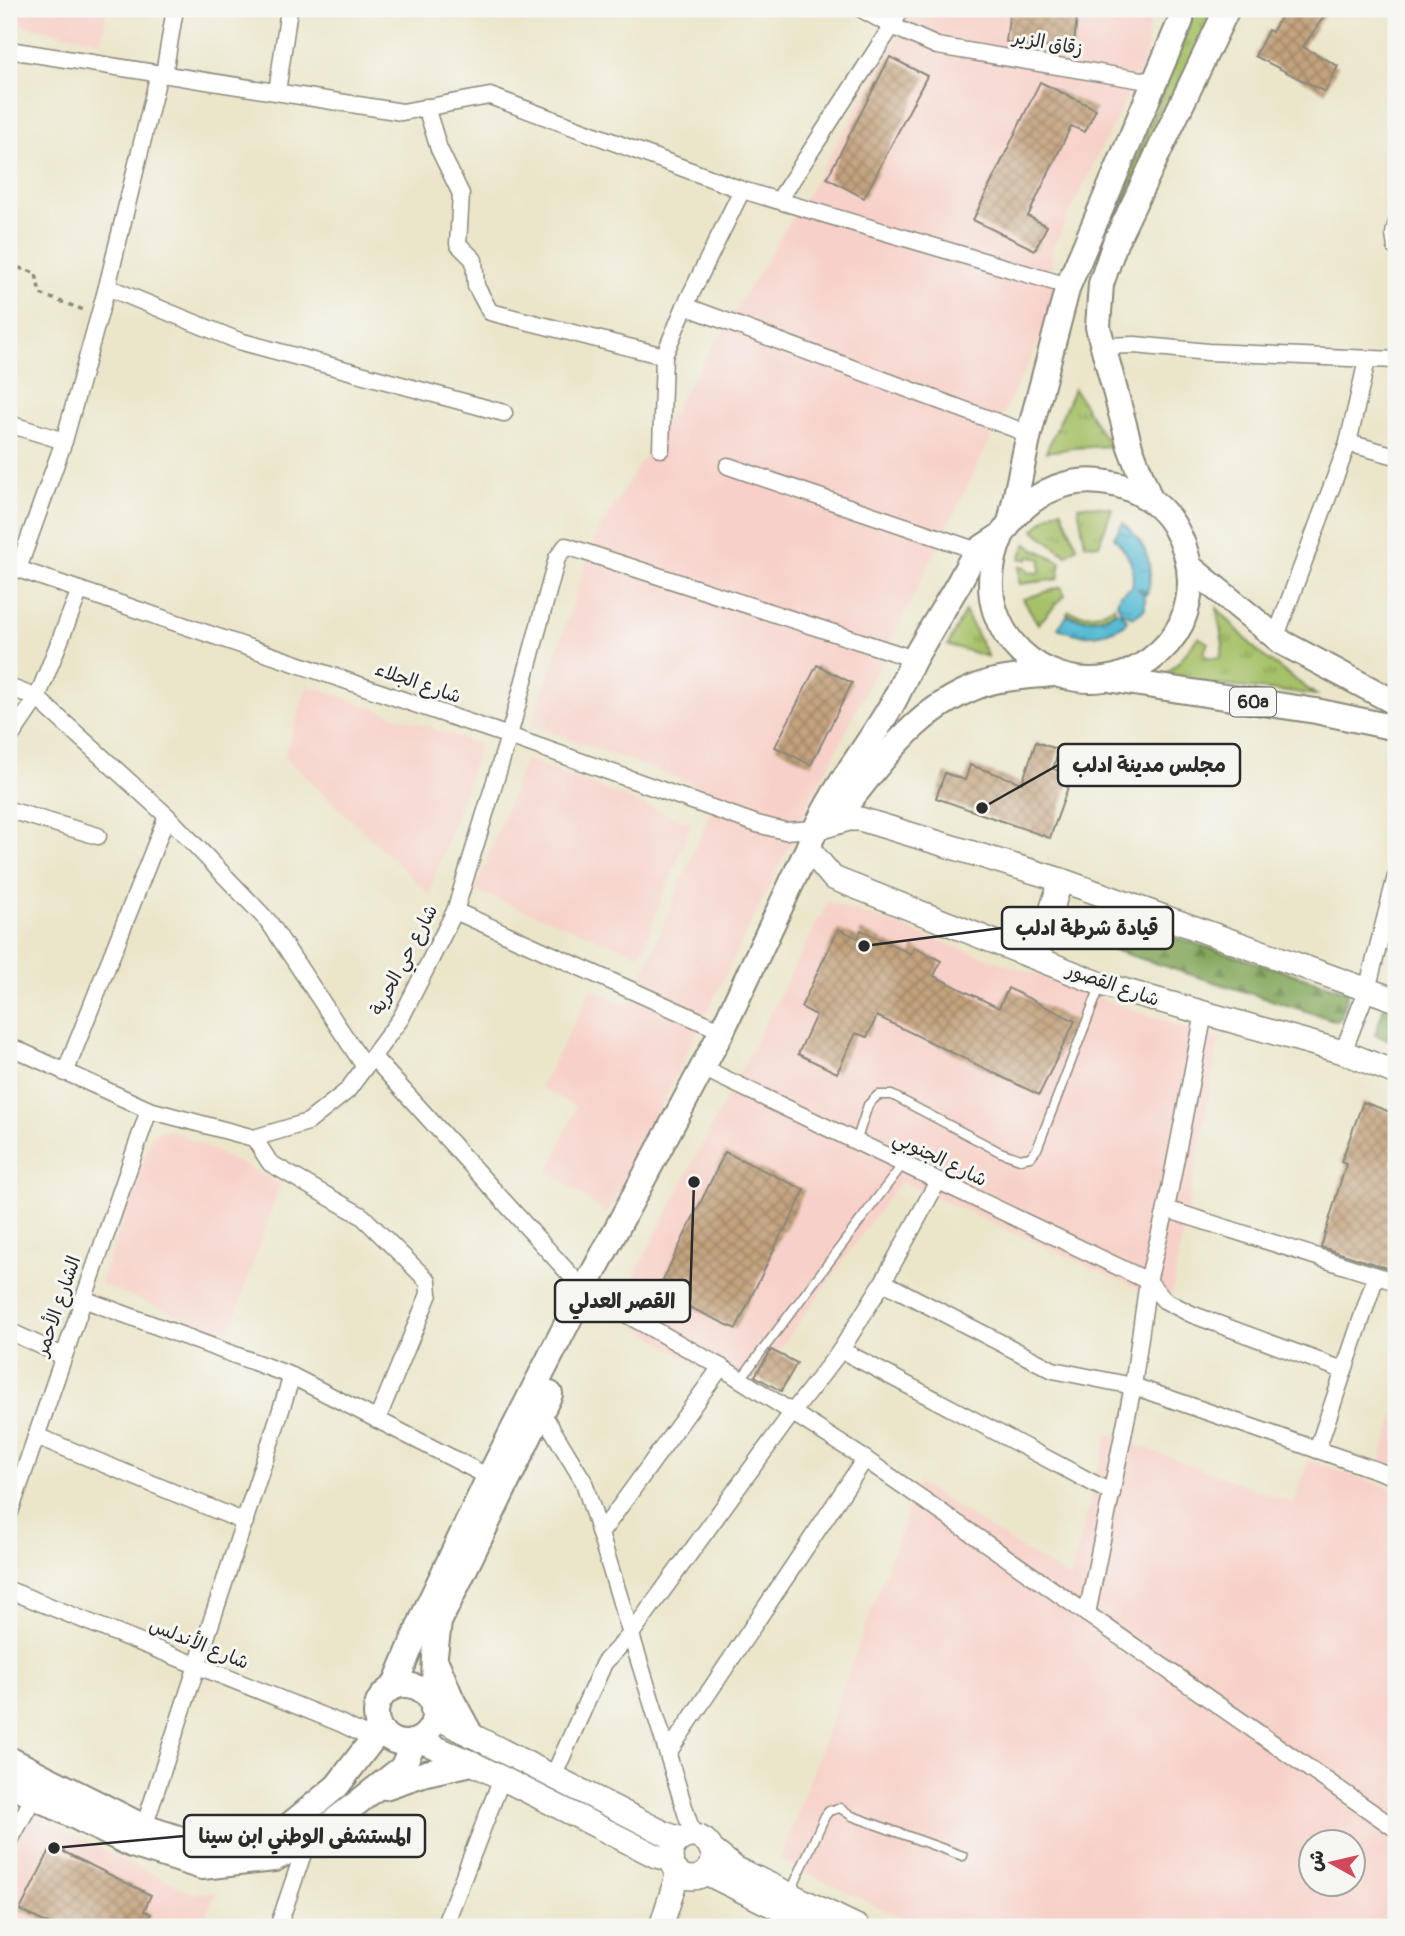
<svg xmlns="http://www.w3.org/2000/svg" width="1405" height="1936" font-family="Pangolin,'Playpen Sans Arabic',sans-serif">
	<defs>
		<pattern id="grass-tufts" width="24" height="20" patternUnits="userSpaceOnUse" patternTransform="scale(1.75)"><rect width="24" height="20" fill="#a6c167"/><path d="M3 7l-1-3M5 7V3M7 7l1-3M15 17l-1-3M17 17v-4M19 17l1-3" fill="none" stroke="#879d55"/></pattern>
		<pattern id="forest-firs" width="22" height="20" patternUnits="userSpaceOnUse" patternTransform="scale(1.75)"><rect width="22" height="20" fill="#84a75c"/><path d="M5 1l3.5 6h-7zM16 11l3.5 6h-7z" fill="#6c884c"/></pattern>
		<pattern id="water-ripples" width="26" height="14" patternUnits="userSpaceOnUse" patternTransform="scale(1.75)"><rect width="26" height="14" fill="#56bbd4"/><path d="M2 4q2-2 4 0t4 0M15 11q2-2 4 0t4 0" fill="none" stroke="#4798ac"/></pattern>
		<pattern id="building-cross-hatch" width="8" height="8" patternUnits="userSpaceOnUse" patternTransform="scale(1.75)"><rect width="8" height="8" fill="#c4a37e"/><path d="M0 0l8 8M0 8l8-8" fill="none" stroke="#9f8567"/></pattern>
	</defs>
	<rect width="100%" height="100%" fill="#f6f6f2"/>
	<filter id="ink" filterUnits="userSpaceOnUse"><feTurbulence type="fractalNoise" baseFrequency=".0143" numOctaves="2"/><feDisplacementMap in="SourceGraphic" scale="14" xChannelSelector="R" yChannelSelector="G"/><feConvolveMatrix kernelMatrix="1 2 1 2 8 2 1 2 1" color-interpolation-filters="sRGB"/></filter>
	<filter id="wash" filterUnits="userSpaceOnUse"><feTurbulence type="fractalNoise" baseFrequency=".00686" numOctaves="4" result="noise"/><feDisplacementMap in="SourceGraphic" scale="28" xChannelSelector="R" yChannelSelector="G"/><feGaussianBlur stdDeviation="1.57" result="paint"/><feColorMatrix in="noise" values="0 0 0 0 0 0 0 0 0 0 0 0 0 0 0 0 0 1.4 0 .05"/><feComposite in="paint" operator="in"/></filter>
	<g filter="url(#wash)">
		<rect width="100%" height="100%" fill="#ebe6ca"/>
		<g fill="#f7d1c9" fill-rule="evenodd">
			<polygon points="9,9 107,9 101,41 9,23"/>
			<polygon points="915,9 1151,9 1146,58 1051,251 1054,311 607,1214 549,1171 576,1107 540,1087 592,989 630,1006 718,793 532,725 596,534 806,196"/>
			<polygon points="308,685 480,745 429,894 284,756"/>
			<polygon points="525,759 691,823 641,955 475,891"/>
			<polygon points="828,901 1219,1040 1170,1303 900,1181 745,1398 616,1312"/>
			<polygon points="169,1129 280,1183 229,1335 100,1284 153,1134"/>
			<polygon points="1396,1410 1396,1471 1379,1465"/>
			<path d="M1108,1434L1294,1504L1308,1460L1396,1490V1927H920L780,1860L918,1483L1070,1579ZM1310,1842H1352V1884H1310Z"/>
			<polygon points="9,1804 192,1893 217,1892 199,1927 9,1927"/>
		</g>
		<g fill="url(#grass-tufts)" stroke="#687649" stroke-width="2">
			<polygon points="1191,9 1219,9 1101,248 1191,21"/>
			<polygon points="1074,389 1110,446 1074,448 1046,452"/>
			<polygon points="1084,505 1112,508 1099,545 1085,544 1078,506"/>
			<polygon points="1061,509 1077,547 1066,555 1034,530 1048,516"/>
			<polygon points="1026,544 1061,562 1058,579 1019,584 1019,567 1027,568 1027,572 1040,573 1041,559 1029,556 1028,560 1020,558"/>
			<polygon points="1061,587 1065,595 1038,624 1023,599"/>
			<path d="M1114,606L1115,611C1099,621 1084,621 1067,614L1069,611C1085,617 1099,616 1114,606Z"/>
			<polygon points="1217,608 1259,653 1316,695 1161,679 1179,662 1198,637 1208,643 1204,652 1206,657 1220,658 1223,645"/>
			<polygon points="965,611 988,657 948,645"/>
		</g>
		<g fill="url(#forest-firs)" stroke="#586944" stroke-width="2">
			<path d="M1084,911L1097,913L1348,991L1341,1018L1337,1021L1082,940L1078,938C1076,930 1079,917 1084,911Z"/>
			<polygon points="1385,1004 1396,1007 1396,1042 1375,1035"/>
		</g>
		<g fill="url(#water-ripples)" stroke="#407380" stroke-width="2">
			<path d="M1123,523C1144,541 1156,565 1147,594L1142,589H1138L1145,595V609L1134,617L1121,612L1117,603L1120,594L1132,587C1136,566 1128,553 1114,537Z"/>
			<path d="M1117,611L1127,619L1124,625C1101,637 1082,639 1058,628L1067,616C1084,621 1101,622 1117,611Z"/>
		</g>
		<g id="blocks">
			<g fill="url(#building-cross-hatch)">
				<polygon points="1010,9 1078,9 1073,51 1006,42"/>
				<polygon points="1285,9 1329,9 1303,47 1338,66 1325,92 1255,56 1268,30 1272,32"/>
				<polygon points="890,57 927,76 864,198 827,178"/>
				<polygon points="1040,82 1096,109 1085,132 1071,126 1028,216 1047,226 1035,250 973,220"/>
				<polygon points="817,665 852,683 811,765 775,747"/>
				<polygon points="1036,742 1059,750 1053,769 1072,776 1050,838 936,798 945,773 965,780 970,765 1022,783"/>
				<polygon points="838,929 858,938 861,930 911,954 914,947 941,961 934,976 999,1008 1008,988 1075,1021 1039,1095 877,1016 867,1037 856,1033 837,1073 798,1054 816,1015 801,1007"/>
				<polygon points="1363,1102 1396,1114 1396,1151 1391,1165 1396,1166 1396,1271 1321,1247 1346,1164 1341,1162"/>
				<polygon points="725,1152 805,1190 785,1231 783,1230 736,1329 657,1292"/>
				<polygon points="771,1350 797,1363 781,1391 755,1376"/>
				<polygon points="52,1846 151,1895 144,1911 151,1914 144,1927 54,1927 20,1910"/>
			</g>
		</g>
	</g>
	<g filter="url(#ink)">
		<use href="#blocks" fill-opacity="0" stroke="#8b887a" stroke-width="2"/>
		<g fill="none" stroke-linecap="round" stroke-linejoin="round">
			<defs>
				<g id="lane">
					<polyline points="856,1142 868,1105 878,1095 892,1095 1000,1152 1020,1159 1030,1157 1037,1149 1100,987"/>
					<polyline points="740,1380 903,1164"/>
					<polyline points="791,1891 825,1816 829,1811 840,1808 852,1816 963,1856"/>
				</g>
				<g id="street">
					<polyline points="861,9 892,26 937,46 1154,82"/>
					<polyline points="9,50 402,112 490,96 742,190 1068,286"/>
					<polyline points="164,74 175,9"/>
					<polyline points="277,92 289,9"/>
					<polyline points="426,107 439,149 461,194 458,244 474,260 476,286 490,312 664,356"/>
					<polyline points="779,200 892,26 901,9"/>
					<polyline points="1396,225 1394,234 1396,248"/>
					<polyline points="107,287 239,341 504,413"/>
					<polyline points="685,306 1029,434"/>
					<polyline points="1103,346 1135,345 1208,352 1396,360"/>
					<polyline points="9,424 64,441"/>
					<polyline points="1348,443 1396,456"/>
					<polyline points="661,449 664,356 685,306 742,190"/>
					<polyline points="728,466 978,551"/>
					<polyline points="9,566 509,736 757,824 785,831 815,829"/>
					<polyline points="18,569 64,441 107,287 159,73"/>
					<polyline points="1276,636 1348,443 1367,360"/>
					<polyline points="9,687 37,698 167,816 269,922 365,1067"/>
					<polyline points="9,739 37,698 80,590"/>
					<polyline points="9,810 98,836"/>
					<polyline points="455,911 722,1031"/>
					<polyline points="9,1046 149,1110 254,1138 308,1122 347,1091 401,1018 455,911 509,736 557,558 566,546 914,659"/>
					<polyline points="1343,1052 1367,990 1396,876"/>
					<polyline points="373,1057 584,1290"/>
					<polyline points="65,1073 167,816"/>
					<polyline points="713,1073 1148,1281 1164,1300 1191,1314 1343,1370"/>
					<polyline points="254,1138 270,1163 362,1216 428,1281 429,1294 377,1420"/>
					<polyline points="1166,1209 1396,1282"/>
					<polyline points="883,1282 1053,1370 1133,1386 1396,1477"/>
					<polyline points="597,1298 721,1367 865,1459 1396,1829"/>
					<polyline points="83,1299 292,1376 489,1477"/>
					<polyline points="9,1331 63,1356"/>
					<polyline points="841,1350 1112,1493"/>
					<polyline points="541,1411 584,1482 693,1836"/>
					<polyline points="36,1436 245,1522"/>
					<polyline points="1317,1450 1376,1276"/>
					<polyline points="9,1515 149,1110"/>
					<polyline points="600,1534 721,1367"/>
					<polyline points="9,1590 340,1723 373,1739"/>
					<polyline points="1087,1614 1133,1386 1148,1281 1166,1209 1204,1013"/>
					<polyline points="668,1753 865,1459"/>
					<polyline points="553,1777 604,1663 631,1634 792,1413 841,1350 883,1282 938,1181"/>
					<polyline points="144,1827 292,1376"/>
					<polyline points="9,1842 38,1789"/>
					<polyline points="278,1927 307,1842"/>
					<polyline points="444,1927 502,1778"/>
				</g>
				<g id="secondary">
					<polyline points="821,827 849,819 860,819 1061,880 1396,1000"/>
					<polyline points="808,848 833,878 1101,984 1343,1052 1396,1073"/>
					<polyline points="1036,957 1061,880"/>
					<polyline points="434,1716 666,1834 681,1839"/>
					<polyline points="418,1740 472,1763 656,1856 671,1860"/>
					<circle cx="692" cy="1857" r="21"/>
					<polyline points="711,1849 735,1868 858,1927"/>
					<polyline points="706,1873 816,1927"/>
					<polyline points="661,1927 678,1873"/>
				</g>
				<g id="primary">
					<polyline points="1150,499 1130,447 1098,327 1101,284 1115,243 1227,9"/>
					<polyline points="1011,519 1029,434 1068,286 1181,20 1181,9"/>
					<polyline points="1190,567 1283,643 1396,703"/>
					<polyline points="1114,680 1316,711 1396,728"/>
					<path d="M832,822C880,766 914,705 990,682C1010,677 1033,676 1053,674"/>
					<polyline points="438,1666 452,1700 471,1735"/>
					<circle cx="405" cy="1714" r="29"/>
					<path d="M394,1687L427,1608L489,1477L584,1290L722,1031L808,848C826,796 864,753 891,706C900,691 906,674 914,659C928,634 943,610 957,586C964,575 970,558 979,550C986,544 995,540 1001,535C1006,530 1009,523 1013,518C1039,490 1071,476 1108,483C1133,487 1159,501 1173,524C1192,556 1196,589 1181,624C1174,638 1162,651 1150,660C1096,701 1016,676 995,611C987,585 992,557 1002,534"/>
					<polyline points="433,1710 435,1655 439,1622 550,1394"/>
					<polyline points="9,1759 144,1827 194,1843 237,1839 286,1828 337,1786 373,1739 378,1725"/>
					<polyline points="9,1784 132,1845 202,1867 274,1859 307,1842 402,1768 414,1742"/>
					<polyline points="385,1787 426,1773 472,1763"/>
				</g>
			</defs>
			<use href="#lane" stroke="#8b887a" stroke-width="11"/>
			<use href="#street" stroke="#8b887a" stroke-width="19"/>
			<use href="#secondary" stroke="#8b887a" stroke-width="26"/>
			<use href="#primary" stroke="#8b887a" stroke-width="28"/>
			<polyline stroke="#8b887a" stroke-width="3.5" stroke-dasharray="5 5" stroke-linecap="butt" points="9,265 36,273 40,294 84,310"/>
			<use href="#lane" stroke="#fff" stroke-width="8"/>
			<use href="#street" stroke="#fff" stroke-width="16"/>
			<use href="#secondary" stroke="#fff" stroke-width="23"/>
			<use href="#primary" stroke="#fff" stroke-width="24"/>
		</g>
	</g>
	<g text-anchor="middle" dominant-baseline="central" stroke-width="6" stroke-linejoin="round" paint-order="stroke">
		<rect fill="#f6f6f2" stroke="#686867" stroke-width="2" x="1230" y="687.5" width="46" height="29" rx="5"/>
		<g font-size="18" font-weight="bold" fill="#2b2b2b">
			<text x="1253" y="702">60a</text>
		</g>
		<g font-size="19" fill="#2b2b2b" stroke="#f6f6f2">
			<text transform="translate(1048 43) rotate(10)">زقاق الزير</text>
			<text transform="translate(418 683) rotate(19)">شارع الجلاء</text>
			<text transform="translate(404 960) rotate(-62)">شارع حي الحرية</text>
			<text transform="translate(1113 985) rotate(19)">شارع القصور</text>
			<text transform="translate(940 1159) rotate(26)">شارع الجنوبي</text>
			<text transform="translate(58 1306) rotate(-71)">الشارع الأحمر</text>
			<text transform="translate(199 1644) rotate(22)">شارع الأندلس</text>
		</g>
	</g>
	<path fill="none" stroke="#2b2b2b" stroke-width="2.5" d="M982 808L1058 765M864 946L1002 928M694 1182L690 1301M54 1848L184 1836"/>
	<g fill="#2b2b2b" stroke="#f6f6f2" stroke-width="2.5">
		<circle cx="982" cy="808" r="7"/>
		<circle cx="864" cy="946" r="7"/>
		<circle cx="694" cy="1182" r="7"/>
		<circle cx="54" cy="1848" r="7"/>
	</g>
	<g fill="#f6f6f2" stroke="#2b2b2b" stroke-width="2.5">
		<rect x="1058" y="744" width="182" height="42" rx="7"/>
		<rect x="1002" y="907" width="171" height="42" rx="7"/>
		<rect x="555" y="1280" width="135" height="42" rx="7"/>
		<rect x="184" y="1815" width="241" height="42" rx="7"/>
	</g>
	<g font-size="21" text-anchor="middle" font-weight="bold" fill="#2b2b2b">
		<text x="1149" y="772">مجلس مدينة ادلب</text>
		<text x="1087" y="935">قيادة شرطة ادلب</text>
		<text x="622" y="1308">القصر العدلي</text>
		<text x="305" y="1843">المستشفى الوطني ابن سينا</text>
	</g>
	<rect width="1405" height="1936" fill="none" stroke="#f6f6f2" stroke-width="35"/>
	<g transform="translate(1332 1863) rotate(278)"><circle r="33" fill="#f6f6f2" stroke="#a5a5a2" stroke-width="2"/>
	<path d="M0-5L12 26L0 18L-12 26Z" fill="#d1495b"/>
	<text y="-10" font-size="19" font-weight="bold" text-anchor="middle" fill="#2b2b2b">ش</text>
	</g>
</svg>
